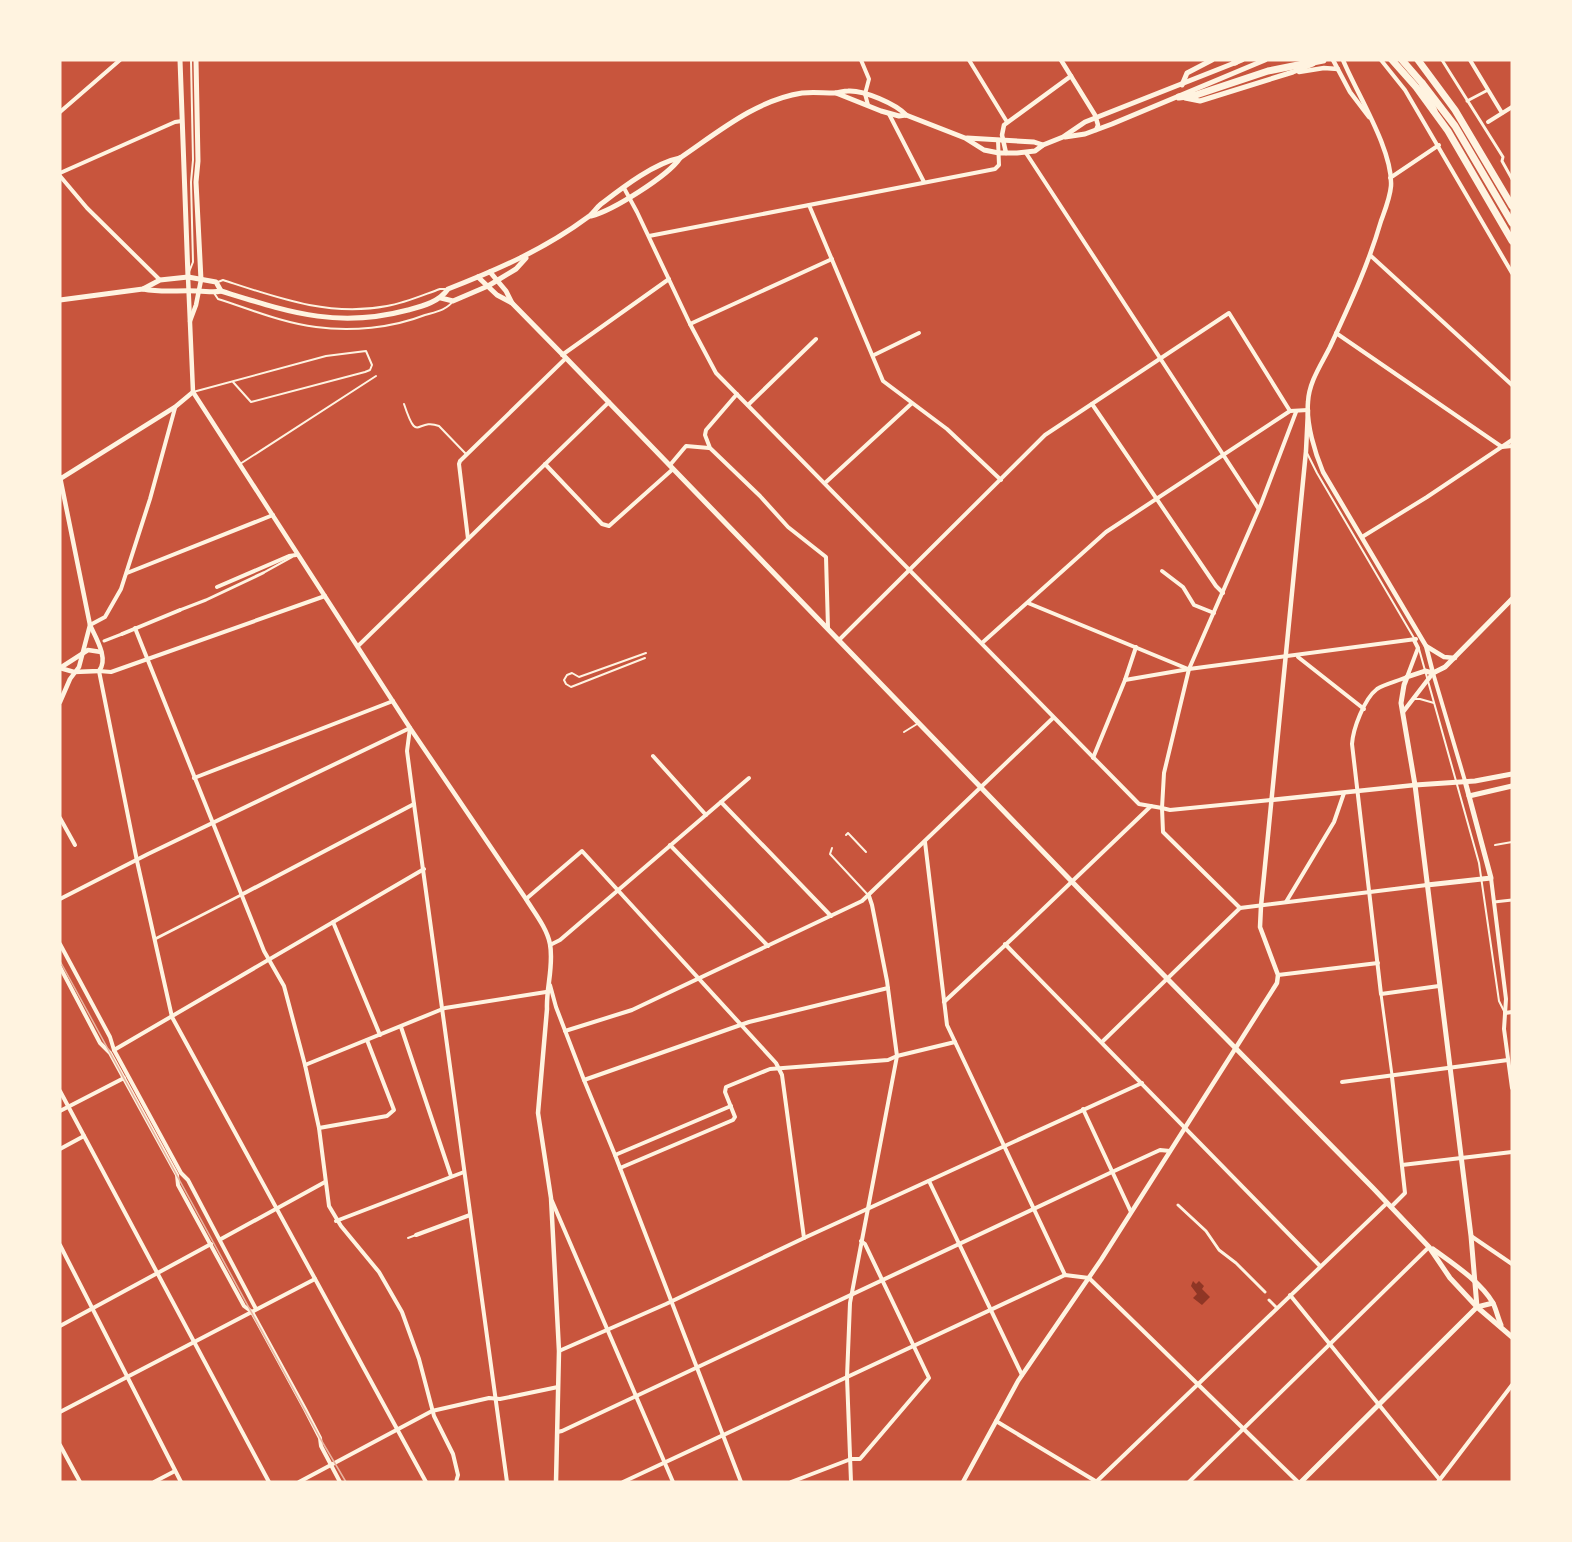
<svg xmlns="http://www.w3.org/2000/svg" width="1572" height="1542" font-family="'PT Sans',sans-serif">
	<rect width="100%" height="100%" fill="#c8553d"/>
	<polygon fill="#8f3625" points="1193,1281 1196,1284 1199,1281 1204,1286 1202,1289 1210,1297 1202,1305 1193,1298 1197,1294 1191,1286"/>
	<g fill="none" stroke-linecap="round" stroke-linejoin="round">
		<g stroke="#fff3e0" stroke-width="2">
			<polyline points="189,272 193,262 191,182 193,160 191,60"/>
			<path d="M218,282L223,280C278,298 329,317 387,306C405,303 423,295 440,289H445"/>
			<path d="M214,293L218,299C250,309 282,323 316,327C351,332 392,328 425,315C435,312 447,310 453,301"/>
			<polyline points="193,392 326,356 366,351 372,365 370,370 365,372 251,402 233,382"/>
			<path d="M404,404C418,446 416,417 439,426L466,454"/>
			<polyline points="1307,453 1317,473 1414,638"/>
			<polyline points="240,464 376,376"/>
			<polyline points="263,573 292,557"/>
			<polyline points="1419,649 1479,863 1499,1001 1505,1013"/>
			<polyline points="645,658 571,687 566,684 564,680 567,675 572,673 579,677 646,653"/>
			<polyline points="1414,699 1420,699 1434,703"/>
			<polyline points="904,732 917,724"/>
			<polyline points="846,835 848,833 866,852"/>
			<polyline points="1495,845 1512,842"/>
			<polyline points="832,848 830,854 869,896"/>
			<polyline points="408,1238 416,1235"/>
		</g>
		<g stroke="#fff3e0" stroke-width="3">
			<polyline points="1442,60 1503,157 1502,161 1512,179"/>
			<polyline points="1467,101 1488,90"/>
			<polyline points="180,610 206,600 263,573"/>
			<polyline points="104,641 122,634"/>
			<polyline points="1494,902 1512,900"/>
			<polyline points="155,939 241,895"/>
			<polyline points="1381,994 1392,1075"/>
			<polyline points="1178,1205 1206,1231 1219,1250 1236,1263 1265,1292"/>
			<polyline points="1269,1300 1277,1308"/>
		</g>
		<g stroke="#fff3e0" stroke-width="4">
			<polyline points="861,60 869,79 865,94 868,105"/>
			<polyline points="969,60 1007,122"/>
			<polyline points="1381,60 1405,90 1512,273"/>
			<polyline points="1470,60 1502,113"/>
			<polyline points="60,112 120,60"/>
			<polyline points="889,114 924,182"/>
			<polyline points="1488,122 1512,107"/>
			<polyline points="1026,153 1258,508"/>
			<polyline points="60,173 175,122 182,121"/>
			<polyline points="60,176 87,208 160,280"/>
			<polyline points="1390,178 1439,145"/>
			<polyline points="624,188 637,212 690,324 716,373 1139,804 1162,808 1163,832 1240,908 1427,885"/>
			<polyline points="809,205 883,381 947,429 1001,480"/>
			<polyline points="649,236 995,169 999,165 998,140"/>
			<polyline points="1371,256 1512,385"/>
			<polyline points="690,324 832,259"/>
			<polyline points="1336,333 1502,447 1512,446"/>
			<polyline points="562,355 669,279"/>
			<polyline points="874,355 919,333"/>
			<polyline points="737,394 706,430 705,435 710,448 760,496 788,527 826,557 828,628"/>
			<polyline points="1092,404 1216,586 1223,593"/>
			<polyline points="748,405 816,339"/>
			<polyline points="545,464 602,524 609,526 673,469"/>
			<polyline points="670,465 686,446 709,448"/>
			<polyline points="825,483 911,404"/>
			<polyline points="1362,537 1427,497 1512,440"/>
			<polyline points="468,539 459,464 460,461 566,358"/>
			<polyline points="1162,571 1183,587 1194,605 1214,613"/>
			<polyline points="127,573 273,515"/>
			<polyline points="217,587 289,556 296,555"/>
			<polyline points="325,596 111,672 99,671 137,861 172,1017 426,1482"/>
			<polyline points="1028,603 1188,669"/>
			<polyline points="90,625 105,617 121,589 150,499 175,408"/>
			<polyline points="135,628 264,951 284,986 305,1065 319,1128 329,1206 341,1226 379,1272 402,1312 419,1359 434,1416 453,1454 458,1475 456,1482"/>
			<polyline points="122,634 180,610"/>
			<polyline points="839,640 1045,435 1229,313 1290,411"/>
			<path d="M1414,640L1418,648L1407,677C1398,681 1385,684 1377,689C1364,699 1353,729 1352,744L1381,994L1439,986"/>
			<polyline points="982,643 1106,532 1290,411 1308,410"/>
			<polyline points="358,646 609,402"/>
			<polyline points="1298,657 1364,709"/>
			<polyline points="1433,673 1465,781"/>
			<polyline points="1125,680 1189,669 1416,639"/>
			<polyline points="410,728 407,751 414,804 507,1482"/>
			<polyline points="653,756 706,815"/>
			<polyline points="1093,758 1125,680 1136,647"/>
			<polyline points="194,778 393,701"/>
			<polyline points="1271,800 1170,810 1162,808 1164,773 1189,669 1261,504 1296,412"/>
			<polyline points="721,802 831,916"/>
			<polyline points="60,818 75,845"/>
			<polyline points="925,842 947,1025 1065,1275"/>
			<polyline points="670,845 768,946"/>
			<polyline points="1491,878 1506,999 1504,1029 1512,1088"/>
			<polyline points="241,895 414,804"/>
			<polyline points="60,899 148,854 410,728"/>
			<polyline points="526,899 582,851 776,1063 782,1075 804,1238"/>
			<polyline points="1286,902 1334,822 1344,793"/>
			<polyline points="333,922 380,1035"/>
			<polyline points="60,944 110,1037 114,1050 181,1173 188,1180 256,1309"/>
			<polyline points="1005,944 1320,1266"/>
			<polyline points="550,945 560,940 749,778"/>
			<polyline points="60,967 100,1043 110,1053 177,1175 178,1185 244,1306 252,1312 305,1409 320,1438 321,1446 340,1482"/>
			<polyline points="1278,975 1378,963"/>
			<polyline points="550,985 556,1007 584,1080 615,1155 741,1482"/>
			<polyline points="944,1002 1016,935 1151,806"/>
			<polyline points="1505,1013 1512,1012"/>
			<polyline points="401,1027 451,1176"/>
			<polyline points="565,1031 632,1010 862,901 1053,718"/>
			<polyline points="1102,1042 1240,908"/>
			<polyline points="114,1050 424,869"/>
			<polyline points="305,1065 445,1008 546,992"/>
			<polyline points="584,1080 749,1022 888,988"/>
			<polyline points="1342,1082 1508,1060"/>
			<polyline points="60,1091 269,1482"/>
			<polyline points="1083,1109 1131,1212"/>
			<polyline points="60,1111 124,1078"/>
			<polyline points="319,1128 387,1116 394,1110 367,1040"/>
			<polyline points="60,1149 84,1136"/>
			<polyline points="615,1155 731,1106"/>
			<polyline points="1402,1165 1512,1152"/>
			<polyline points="620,1168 733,1120 735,1117 725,1092 726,1087 770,1069 888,1060 897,1056 955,1042"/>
			<polyline points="929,1181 1022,1375"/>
			<polyline points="552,1201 673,1482"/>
			<polyline points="1391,1207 1405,1193 1392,1077"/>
			<polyline points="336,1221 464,1172"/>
			<polyline points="416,1235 470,1215"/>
			<polyline points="1471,1236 1512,1264"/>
			<polyline points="221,1239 325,1182"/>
			<polyline points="60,1245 181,1482"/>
			<polyline points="1290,1295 1440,1480"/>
			<polyline points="60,1326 211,1244"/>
			<polyline points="559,1351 666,1304 804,1238 1142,1083"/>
			<polyline points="60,1412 315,1279"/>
			<polyline points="996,1421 1097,1482"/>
			<polyline points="557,1432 562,1431 1112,1172 1160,1150 1170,1151"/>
			<polyline points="60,1445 80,1482"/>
			<polyline points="154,1482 175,1471"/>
			<polyline points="299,1482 432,1411 489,1398 500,1399 558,1387"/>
			<polyline points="623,1482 1065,1275 1089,1278 1298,1482"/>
			<polyline points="791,1482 851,1459 860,1459 929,1378 865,1244 861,1241"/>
			<polyline points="851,1482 847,1377 850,1303 897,1056 887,981 872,905 869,896"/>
			<polyline points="1096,1482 1387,1203"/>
			<polyline points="1189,1482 1429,1247"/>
			<polyline points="1438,1482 1512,1385"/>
		</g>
		<g stroke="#fff3e0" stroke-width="4.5">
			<polyline points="1061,60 1095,115 1098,125 1096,130"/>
			<polyline points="1333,60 1350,92 1369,117"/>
			<path d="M1343,60C1357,94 1393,150 1391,186C1390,198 1385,210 1381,221C1368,266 1349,306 1330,347C1321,365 1309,382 1308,402C1306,424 1315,453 1323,472L1426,646L1433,673L1403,712"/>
			<polyline points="1299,72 1324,68 1338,69"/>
			<polyline points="1006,153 1002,135 1004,125 1071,76"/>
			<path d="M188,277L193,392L410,728L526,899C534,912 547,928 550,944C554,966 546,988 547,1009L538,1113L551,1198L559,1351L556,1482"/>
			<polyline points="190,321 196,305 201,280"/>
			<polyline points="60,477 90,625 79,667 70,679 60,702"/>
			<polyline points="60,479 175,407 193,392"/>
			<polyline points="1426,646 1444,657 1455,658"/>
			<path d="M60,668L74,672L99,671C109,659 96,638 90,625"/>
			<polyline points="60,668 88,650 101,652"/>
			<polyline points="1271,800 1415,785"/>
			<polyline points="963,1482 1018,1381 1101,1260 1277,983 1278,975 1260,927 1261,906 1306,451 1308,410"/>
		</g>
		<g stroke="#fff3e0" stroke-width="5">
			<polyline points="180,60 188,277"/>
			<polyline points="196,60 198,161 196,182 201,280"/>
			<polyline points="1182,85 1187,73 1212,60"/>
			<polyline points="836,93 881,111 899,116 906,115 965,138 984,150 999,153 1017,153 1035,151 1043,145 1063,137 1085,122 1242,60"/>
			<polyline points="1185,98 1200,101 1293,72 1313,64"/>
			<polyline points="1065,137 1085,134 1112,124 1265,60"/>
			<polyline points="967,138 1034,142 1043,145"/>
			<path d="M591,216C612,211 668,176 680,158"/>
			<polyline points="490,272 506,291 512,303"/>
			<polyline points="478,277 497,295 512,303 566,358 1081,891 1373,1188 1429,1247 1450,1278 1477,1307 1512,1337"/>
			<path d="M143,289C163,293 177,290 197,291C206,291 213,293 221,291C289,312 337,329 408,310C423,306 439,302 448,289C497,270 545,249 588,217C593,214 596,208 601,204C622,188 654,163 680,158C717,133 756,100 802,93C813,92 823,93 834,93C839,93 843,91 848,91C864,90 896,104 906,115"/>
			<polyline points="441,298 453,301 488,286 516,269 526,258"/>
			<polyline points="60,300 143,289 160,280 188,277 216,282 221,291"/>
			<polyline points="1415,785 1475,781 1512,774"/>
			<polyline points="1469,796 1512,786"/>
			<polyline points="1427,885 1491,878 1465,781"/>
			<path d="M1433,1249C1452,1263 1480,1281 1493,1303C1496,1309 1498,1318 1501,1325"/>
			<polyline points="1477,1307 1471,1236 1415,785 1401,703 1404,685 1407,677 1425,671 1433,673 1445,667 1512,599"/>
			<polyline points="1301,1482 1477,1307 1493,1303"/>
		</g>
		<g stroke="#fff3e0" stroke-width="7">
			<polyline points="1392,60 1416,87 1448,131 1512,241"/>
			<polyline points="1418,60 1455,110 1512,206"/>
		</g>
		<g stroke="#fff3e0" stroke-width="7">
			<polyline points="1402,60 1422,83 1434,111"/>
			<polyline points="1235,62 1238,60"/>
			<polyline points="1422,83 1455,126 1512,223"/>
			<polyline points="1179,97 1196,95 1268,71 1323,60"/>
		</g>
		<polyline stroke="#e9b49f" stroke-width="1.5" points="60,961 320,1438 346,1482"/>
	</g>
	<rect width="1572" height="1542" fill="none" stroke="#fff3e0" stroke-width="123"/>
</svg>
